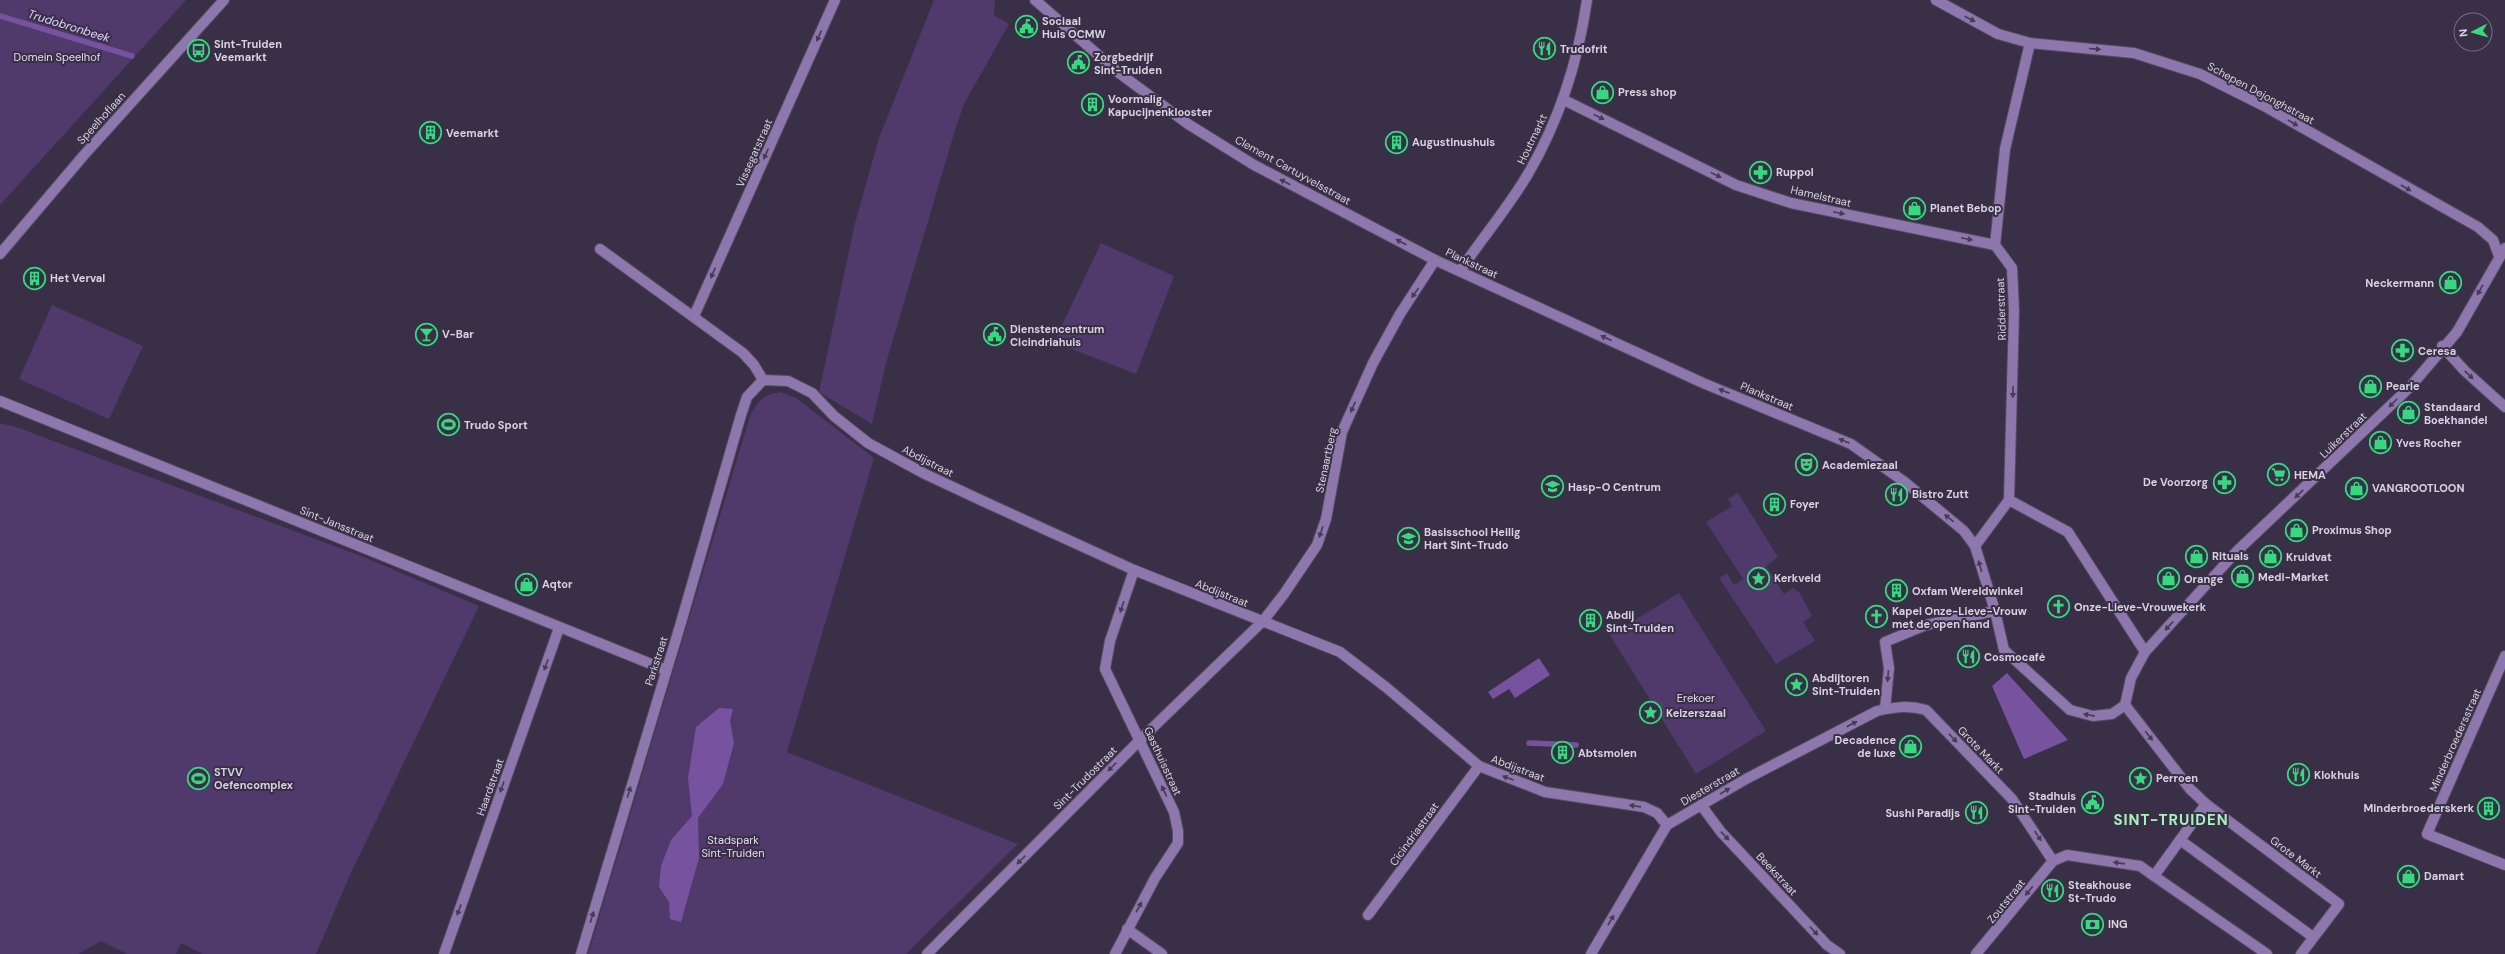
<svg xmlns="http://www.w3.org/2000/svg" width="2505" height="954" font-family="'DM Sans',sans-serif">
	<rect width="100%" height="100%" fill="#392f46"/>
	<g fill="#50396b">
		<polygon points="0,0 186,0 0,205"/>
		<polygon points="934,0 995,0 994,15 1009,24 964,104 956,127 886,363 872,424 819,392 855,223 879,138"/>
		<polygon points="1101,243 1174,276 1136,374 1054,342"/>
		<polygon points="52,305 143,346 109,419 19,379"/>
		<path d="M780,392L796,398L874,458L787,752L1018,844L906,954H588L750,416C758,400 763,395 780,392Z"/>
		<polygon points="0,423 19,428 366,558 479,606 350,875 316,954 203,954 181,943 176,954 127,954 101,941 78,954 0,954"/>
		<polygon points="1738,493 1778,557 1766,566 1784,594 1793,588 1800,593 1812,616 1803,622 1815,641 1776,664 1719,578 1727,573 1734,585 1743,579 1706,522 1732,506 1728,499"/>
		<polygon points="1679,593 1766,731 1696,774 1610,635"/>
	</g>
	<g fill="#76529f">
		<polygon points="1539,658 1550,675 1515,698 1509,689 1493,699 1488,692"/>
		<polygon points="2007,673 2068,740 2024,759 1992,686"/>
		<polygon points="719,708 733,709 730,721 734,743 723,784 698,818 699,858 681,922 670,919 669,902 659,887 661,866 671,840 692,816 688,778 696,727"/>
	</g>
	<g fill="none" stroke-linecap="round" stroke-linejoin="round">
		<g stroke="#76529f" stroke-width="5.5">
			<polyline points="0,16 132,56"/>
			<polyline points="1529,743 1576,745"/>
		</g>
		<defs>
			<g id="minor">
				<polyline points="1035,0 1119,73 1188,124 1254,165 1435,260 1703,383 1851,444 1906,483 1964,531 1975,546 1995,611 2004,650 2070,710 2093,716 2112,714 2125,705 2131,678 2145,652 2236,552 2410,387 2457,332 2505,248"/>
				<polyline points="1936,0 1998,34 2030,43 2134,53 2200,74 2264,106 2478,227 2493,240 2499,256"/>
				<polyline points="1564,100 1736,185 1791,203 1995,245"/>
				<polyline points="600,249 743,353 754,365 763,380"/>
				<polyline points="0,254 84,155 224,0"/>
				<path d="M1460,271C1482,238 1508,208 1528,174C1560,119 1578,62 1587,0"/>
				<polyline points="694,316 835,0"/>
				<polyline points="2442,346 2465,371 2505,407"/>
				<polyline points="763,380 788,381 812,393 834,416 868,443 925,474 987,503 1134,570 1340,652 1387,688 1479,766 1545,792 1644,807 1657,813 1667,825"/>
				<polyline points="0,401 666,670"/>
				<polyline points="2009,500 2068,532 2145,652"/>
				<polyline points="1975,546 2009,500 2014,311 2012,268 1995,245 2005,149 2030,43"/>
				<polyline points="2505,656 2427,834 2505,865"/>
				<polyline points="2125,705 2190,789 2206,804 2339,904 2301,954"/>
				<polyline points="1885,709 1889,668 1885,642 1926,625 1995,611"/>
				<polyline points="2206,804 2154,876 2267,954"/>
				<polyline points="1701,805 1721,832 1827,945 1840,954"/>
				<polyline points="2180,840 2313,937"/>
				<polyline points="1368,915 1479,766"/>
				<polyline points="1127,929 1162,954"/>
				<polyline points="444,954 559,628"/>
				<polyline points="581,954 680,626 741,415 747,397 763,380"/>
				<polyline points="927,954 1140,740 1263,621 1284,594 1317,545 1326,519 1342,432 1373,363 1400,314 1435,260"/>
				<polyline points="1115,954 1155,878 1178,843 1178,831 1174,812 1105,669 1110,641 1134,570"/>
				<path d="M1591,954L1667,825L1746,779L1877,711C1894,707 1909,705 1926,710L2012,799L2053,861"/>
				<polyline points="1976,954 2053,861 2067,855 2140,866 2154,876"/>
			</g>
		</defs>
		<use href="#minor" stroke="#564c62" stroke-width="12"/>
		<use href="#minor" stroke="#8e77ac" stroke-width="10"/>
	</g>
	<defs><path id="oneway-solid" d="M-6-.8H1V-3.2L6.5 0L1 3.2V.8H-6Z"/></defs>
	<g fill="#463a55">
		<use href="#oneway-solid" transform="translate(1970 19) rotate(27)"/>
		<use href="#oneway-solid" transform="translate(819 36) rotate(114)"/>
		<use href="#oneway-solid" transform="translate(2095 49) rotate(5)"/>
		<use href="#oneway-solid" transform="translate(1599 117) rotate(26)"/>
		<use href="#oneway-solid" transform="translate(2293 123) rotate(30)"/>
		<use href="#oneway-solid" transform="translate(766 154) rotate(114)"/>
		<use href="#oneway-solid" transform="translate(1716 175) rotate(26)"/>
		<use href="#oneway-solid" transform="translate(1285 182) rotate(-153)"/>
		<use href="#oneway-solid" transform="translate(2406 188) rotate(30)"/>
		<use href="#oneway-solid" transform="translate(1839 213) rotate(12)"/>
		<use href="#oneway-solid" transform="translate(1967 239) rotate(12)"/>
		<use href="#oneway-solid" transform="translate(1401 242) rotate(-153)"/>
		<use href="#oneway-solid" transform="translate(713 273) rotate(114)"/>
		<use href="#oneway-solid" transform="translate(2480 290) rotate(119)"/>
		<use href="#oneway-solid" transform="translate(1415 293) rotate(126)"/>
		<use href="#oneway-solid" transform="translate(1606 338) rotate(-155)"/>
		<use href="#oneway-solid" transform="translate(2469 375) rotate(43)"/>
		<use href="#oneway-solid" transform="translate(1724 391) rotate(-159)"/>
		<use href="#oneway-solid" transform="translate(2013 392) rotate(92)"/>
		<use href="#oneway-solid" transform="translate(2393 403) rotate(135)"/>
		<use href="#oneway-solid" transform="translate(1353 407) rotate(114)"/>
		<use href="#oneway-solid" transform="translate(1844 441) rotate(-157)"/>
		<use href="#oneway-solid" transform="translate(2299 494) rotate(137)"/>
		<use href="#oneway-solid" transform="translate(1949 518) rotate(-141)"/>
		<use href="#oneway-solid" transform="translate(1321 532) rotate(109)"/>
		<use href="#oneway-solid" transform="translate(1980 566) rotate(-106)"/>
		<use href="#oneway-solid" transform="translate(1122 607) rotate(109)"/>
		<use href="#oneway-solid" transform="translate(2169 626) rotate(133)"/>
		<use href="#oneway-solid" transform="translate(546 665) rotate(110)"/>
		<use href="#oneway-solid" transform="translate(1888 676) rotate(95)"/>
		<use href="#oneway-solid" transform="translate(2089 715) rotate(-169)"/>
		<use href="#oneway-solid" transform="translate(1852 724) rotate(-28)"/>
		<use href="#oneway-solid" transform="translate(2149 736) rotate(52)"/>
		<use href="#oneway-solid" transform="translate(1953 738) rotate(46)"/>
		<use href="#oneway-solid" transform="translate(1112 767) rotate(135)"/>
		<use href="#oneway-solid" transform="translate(1508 778) rotate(-160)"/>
		<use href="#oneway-solid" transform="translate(502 787) rotate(110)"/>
		<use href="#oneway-solid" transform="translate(1164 791) rotate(-115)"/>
		<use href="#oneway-solid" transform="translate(1725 791) rotate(-31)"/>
		<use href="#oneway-solid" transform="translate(629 792) rotate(-73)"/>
		<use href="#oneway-solid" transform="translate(1635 806) rotate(-172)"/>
		<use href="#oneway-solid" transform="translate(1725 836) rotate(47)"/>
		<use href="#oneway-solid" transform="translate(2038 836) rotate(56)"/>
		<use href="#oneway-solid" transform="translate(1021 860) rotate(135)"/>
		<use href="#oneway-solid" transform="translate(2119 863) rotate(-172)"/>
		<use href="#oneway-solid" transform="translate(2029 891) rotate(129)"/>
		<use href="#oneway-solid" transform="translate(1139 907) rotate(-61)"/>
		<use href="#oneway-solid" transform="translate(459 910) rotate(110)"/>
		<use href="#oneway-solid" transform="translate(592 917) rotate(-73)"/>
		<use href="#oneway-solid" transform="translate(1611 920) rotate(-59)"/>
		<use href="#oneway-solid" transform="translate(1814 931) rotate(47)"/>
	</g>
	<defs>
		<symbol id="civic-ring" viewBox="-11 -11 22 22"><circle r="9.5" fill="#392f46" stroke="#38d880" stroke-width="1.5"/><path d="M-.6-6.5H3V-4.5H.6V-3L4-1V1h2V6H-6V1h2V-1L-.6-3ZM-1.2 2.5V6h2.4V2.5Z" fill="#38d880"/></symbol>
		<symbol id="restaurant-ring" viewBox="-11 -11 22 22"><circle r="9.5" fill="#392f46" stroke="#38d880" stroke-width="1.5"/><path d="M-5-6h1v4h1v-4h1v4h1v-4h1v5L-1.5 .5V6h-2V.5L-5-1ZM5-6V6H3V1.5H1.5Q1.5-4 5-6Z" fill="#38d880"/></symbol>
		<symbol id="bus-ring" viewBox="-11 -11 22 22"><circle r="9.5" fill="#392f46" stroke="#38d880" stroke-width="1.5"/><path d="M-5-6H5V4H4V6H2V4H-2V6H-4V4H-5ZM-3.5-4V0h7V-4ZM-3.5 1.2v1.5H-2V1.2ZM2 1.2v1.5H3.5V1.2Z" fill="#38d880"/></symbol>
		<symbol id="shop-ring" viewBox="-11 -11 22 22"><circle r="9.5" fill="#392f46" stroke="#38d880" stroke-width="1.5"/><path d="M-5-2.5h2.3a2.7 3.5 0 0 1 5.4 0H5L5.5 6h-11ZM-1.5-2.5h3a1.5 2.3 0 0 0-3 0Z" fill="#38d880"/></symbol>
		<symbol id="building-ring" viewBox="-11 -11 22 22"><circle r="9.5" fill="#392f46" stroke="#38d880" stroke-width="1.5"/><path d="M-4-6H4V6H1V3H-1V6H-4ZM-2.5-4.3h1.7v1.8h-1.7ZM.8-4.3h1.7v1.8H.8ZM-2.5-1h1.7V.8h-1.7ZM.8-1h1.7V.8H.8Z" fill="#38d880"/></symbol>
		<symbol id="pharmacy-ring" viewBox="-11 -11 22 22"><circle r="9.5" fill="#392f46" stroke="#38d880" stroke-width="1.5"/><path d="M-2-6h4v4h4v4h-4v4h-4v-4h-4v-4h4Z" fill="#38d880"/></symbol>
		<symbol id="bar-ring" viewBox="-11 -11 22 22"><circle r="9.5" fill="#392f46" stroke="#38d880" stroke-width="1.5"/><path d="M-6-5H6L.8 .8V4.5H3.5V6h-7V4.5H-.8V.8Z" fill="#38d880"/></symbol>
		<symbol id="stadium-ring" viewBox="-11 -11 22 22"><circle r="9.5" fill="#392f46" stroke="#38d880" stroke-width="1.5"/><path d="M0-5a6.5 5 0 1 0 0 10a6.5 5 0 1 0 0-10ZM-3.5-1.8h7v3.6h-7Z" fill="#38d880"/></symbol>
		<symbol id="theatre-ring" viewBox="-11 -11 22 22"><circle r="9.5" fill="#392f46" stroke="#38d880" stroke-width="1.5"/><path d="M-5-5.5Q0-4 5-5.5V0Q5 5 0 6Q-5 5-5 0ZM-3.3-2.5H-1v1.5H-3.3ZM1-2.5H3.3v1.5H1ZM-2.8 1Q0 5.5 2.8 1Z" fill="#38d880"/></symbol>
		<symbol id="supermarket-ring" viewBox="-11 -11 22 22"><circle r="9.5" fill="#392f46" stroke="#38d880" stroke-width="1.5"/><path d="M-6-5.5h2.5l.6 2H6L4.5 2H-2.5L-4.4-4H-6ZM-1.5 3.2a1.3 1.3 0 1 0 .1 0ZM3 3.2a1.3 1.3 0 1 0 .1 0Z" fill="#38d880"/></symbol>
		<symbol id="school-ring" viewBox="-11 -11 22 22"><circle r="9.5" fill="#392f46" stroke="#38d880" stroke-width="1.5"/><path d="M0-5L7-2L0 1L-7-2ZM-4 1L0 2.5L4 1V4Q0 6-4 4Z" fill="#38d880"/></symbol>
		<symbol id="sight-ring" viewBox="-11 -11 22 22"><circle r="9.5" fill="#392f46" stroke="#38d880" stroke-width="1.5"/><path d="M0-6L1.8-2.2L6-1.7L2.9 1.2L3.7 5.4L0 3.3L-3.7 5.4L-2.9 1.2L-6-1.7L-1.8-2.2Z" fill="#38d880"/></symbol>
		<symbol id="church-ring" viewBox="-11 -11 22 22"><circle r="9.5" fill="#392f46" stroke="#38d880" stroke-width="1.5"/><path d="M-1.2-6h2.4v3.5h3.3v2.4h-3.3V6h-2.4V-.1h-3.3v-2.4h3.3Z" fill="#38d880"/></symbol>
		<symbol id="bank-ring" viewBox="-11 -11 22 22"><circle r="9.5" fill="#392f46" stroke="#38d880" stroke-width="1.5"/><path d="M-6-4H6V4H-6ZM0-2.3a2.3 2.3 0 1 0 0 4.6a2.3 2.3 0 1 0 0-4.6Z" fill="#38d880"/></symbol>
	</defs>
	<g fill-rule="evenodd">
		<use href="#civic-ring" x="1014" y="14" width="25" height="25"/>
		<use href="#restaurant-ring" x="1532" y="36" width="25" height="25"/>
		<use href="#bus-ring" x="186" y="38" width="25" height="25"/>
		<use href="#civic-ring" x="1066" y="50" width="25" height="25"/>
		<use href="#shop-ring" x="1590" y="80" width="25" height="25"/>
		<use href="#building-ring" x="1080" y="92" width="25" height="25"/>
		<use href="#building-ring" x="418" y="120" width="25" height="25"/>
		<use href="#building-ring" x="1384" y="130" width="25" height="25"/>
		<use href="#pharmacy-ring" x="1748" y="160" width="25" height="25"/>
		<use href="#shop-ring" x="1902" y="196" width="25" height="25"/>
		<use href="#building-ring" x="22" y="266" width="25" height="25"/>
		<use href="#shop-ring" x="2438" y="270" width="25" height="25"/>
		<use href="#bar-ring" x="414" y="322" width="25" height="25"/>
		<use href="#civic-ring" x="982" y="322" width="25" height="25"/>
		<use href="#pharmacy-ring" x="2390" y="338" width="25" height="25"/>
		<use href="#shop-ring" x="2358" y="374" width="25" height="25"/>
		<use href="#shop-ring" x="2396" y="400" width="25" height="25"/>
		<use href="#stadium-ring" x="436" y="412" width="25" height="25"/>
		<use href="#shop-ring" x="2368" y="430" width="25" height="25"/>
		<use href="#theatre-ring" x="1794" y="452" width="25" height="25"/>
		<use href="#supermarket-ring" x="2266" y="462" width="25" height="25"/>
		<use href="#pharmacy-ring" x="2212" y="470" width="25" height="25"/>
		<use href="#school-ring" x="1540" y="474" width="25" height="25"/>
		<use href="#shop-ring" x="2344" y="476" width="25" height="25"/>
		<use href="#restaurant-ring" x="1884" y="482" width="25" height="25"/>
		<use href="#building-ring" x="1762" y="492" width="25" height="25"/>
		<use href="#shop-ring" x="2284" y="518" width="25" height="25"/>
		<use href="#school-ring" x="1396" y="526" width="25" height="25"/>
		<use href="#shop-ring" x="2184" y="544" width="25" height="25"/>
		<use href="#shop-ring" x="2258" y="544" width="25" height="25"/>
		<use href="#shop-ring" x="2230" y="564" width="25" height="25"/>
		<use href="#sight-ring" x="1746" y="566" width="25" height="25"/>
		<use href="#shop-ring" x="2156" y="566" width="25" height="25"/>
		<use href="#shop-ring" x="514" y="572" width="25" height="25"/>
		<use href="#building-ring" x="1884" y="578" width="25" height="25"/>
		<use href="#church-ring" x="2046" y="594" width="25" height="25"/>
		<use href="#church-ring" x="1864" y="604" width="25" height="25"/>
		<use href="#building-ring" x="1578" y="608" width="25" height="25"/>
		<use href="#restaurant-ring" x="1956" y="644" width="25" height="25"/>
		<use href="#sight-ring" x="1784" y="672" width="25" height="25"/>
		<use href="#sight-ring" x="1638" y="700" width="25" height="25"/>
		<use href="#shop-ring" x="1898" y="734" width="25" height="25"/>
		<use href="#building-ring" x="1550" y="740" width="25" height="25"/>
		<use href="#restaurant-ring" x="2286" y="762" width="25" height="25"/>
		<use href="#stadium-ring" x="186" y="766" width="25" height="25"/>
		<use href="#sight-ring" x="2128" y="766" width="25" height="25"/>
		<use href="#civic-ring" x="2080" y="790" width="25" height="25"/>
		<use href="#building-ring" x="2476" y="796" width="25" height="25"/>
		<use href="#restaurant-ring" x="1964" y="800" width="25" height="25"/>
		<use href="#shop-ring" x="2396" y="864" width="25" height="25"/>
		<use href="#restaurant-ring" x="2040" y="878" width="25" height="25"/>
		<use href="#bank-ring" x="2080" y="912" width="25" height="25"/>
	</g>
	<g text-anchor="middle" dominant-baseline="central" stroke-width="4" stroke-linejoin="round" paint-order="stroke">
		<g font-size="11" font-weight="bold" fill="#d8d2e1" stroke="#392f46" text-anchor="start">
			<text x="1042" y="21">Sociaal<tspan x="1042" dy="13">Huis OCMW</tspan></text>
			<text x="214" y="44">Sint-Truiden<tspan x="214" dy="13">Veemarkt</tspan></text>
			<text x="1560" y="49">Trudofrit</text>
			<text x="1094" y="57">Zorgbedrijf<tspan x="1094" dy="13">Sint-Truiden</tspan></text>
			<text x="1618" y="92">Press shop</text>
			<text x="1108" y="99">Voormalig<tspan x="1108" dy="13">Kapucijnenklooster</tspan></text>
			<text x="446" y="133">Veemarkt</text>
			<text x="1412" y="142">Augustinushuis</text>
			<text x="1776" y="172">Ruppol</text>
			<text x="1930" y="208">Planet Bebop</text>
			<text x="50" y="278">Het Verval</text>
			<text x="2434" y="283" text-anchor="end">Neckermann</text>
			<text x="1010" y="329">Dienstencentrum<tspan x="1010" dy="13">Cicindriahuis</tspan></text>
			<text x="442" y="334">V-Bar</text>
			<text x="2418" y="351">Ceresa</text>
			<text x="2386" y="386">Pearle</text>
			<text x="2424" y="407">Standaard<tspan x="2424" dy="13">Boekhandel</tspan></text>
			<text x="464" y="425">Trudo Sport</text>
			<text x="2396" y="443">Yves Rocher</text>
			<text x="1822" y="465">Academiezaal</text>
			<text x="2294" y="475">HEMA</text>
			<text x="2208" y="482" text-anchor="end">De Voorzorg</text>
			<text x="1568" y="487">Hasp-O Centrum</text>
			<text x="2372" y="488">VANGROOTLOON</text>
			<text x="1912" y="494">Bistro Zutt</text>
			<text x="1790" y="504">Foyer</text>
			<text x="2312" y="530">Proximus Shop</text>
			<text x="1424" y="532">Basisschool Heilig<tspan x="1424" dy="13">Hart Sint-Trudo</tspan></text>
			<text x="2212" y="556">Rituals</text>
			<text x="2286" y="557">Kruidvat</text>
			<text x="2258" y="577">Medi-Market</text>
			<text x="1774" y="578">Kerkveld</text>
			<text x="2184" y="579">Orange</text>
			<text x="542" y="584">Aqtor</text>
			<text x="1912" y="591">Oxfam Wereldwinkel</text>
			<text x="2074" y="607">Onze-Lieve-Vrouwekerk</text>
			<text x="1892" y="611">Kapel Onze-Lieve-Vrouw<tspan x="1892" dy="13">met de open hand</tspan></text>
			<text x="1606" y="615">Abdij<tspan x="1606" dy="13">Sint-Truiden</tspan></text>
			<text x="1984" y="657">Cosmocafė</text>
			<text x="1812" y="678">Abdijtoren<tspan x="1812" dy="13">Sint-Truiden</tspan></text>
			<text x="1666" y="713">Keizerszaal</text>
			<text x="1896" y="740" text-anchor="end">Decadence<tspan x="1896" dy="13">de luxe</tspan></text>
			<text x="1578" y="753">Abtsmolen</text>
			<text x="214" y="772">STVV<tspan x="214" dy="13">Oefencomplex</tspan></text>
			<text x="2314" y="775">Klokhuis</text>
			<text x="2156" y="778">Perroen</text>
			<text x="2076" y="796" text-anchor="end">Stadhuis<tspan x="2076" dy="13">Sint-Truiden</tspan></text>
			<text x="2474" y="808" text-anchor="end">Minderbroederskerk</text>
			<text x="1960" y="813" text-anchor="end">Sushi Paradijs</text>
			<text x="2424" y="876">Damart</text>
			<text x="2068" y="885">Steakhouse<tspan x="2068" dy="13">St-Trudo</tspan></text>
			<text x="2108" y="924">ING</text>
		</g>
		<g font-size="11" fill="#e3dbf0" stroke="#392f46">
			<text x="57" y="57">Domein Speelhof</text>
			<text x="1696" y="698">Erekoer</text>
			<text x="733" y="840">Stadspark<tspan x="733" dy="13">Sint-Truiden</tspan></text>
		</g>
		<g font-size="11" fill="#d8d2e1" stroke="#392f46">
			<text transform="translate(2261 93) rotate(28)">Schepen Dejonghstraat</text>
			<text transform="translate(101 118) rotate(-48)">Speelhoflaan</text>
			<text transform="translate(1532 139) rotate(-64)">Houtmarkt</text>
			<text transform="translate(754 153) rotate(-66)">Vissegatstraat</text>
			<text transform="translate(1293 170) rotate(29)">Clement Cartuyvelsstraat</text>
			<text transform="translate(1821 196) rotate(13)">Hamelstraat</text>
			<text transform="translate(1472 263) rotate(25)">Plankstraat</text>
			<text transform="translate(2001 309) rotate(-92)">Ridderstraat</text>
			<text transform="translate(1767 396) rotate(23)">Plankstraat</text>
			<text transform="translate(2343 435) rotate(-44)">Luikerstraat</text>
			<text transform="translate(1326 460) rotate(-78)">Stenaartberg</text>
			<text transform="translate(928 461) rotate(27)">Abdijstraat</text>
			<text transform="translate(337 524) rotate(22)">Sint-Jansstraat</text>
			<text transform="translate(1222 593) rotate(22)">Abdijstraat</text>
			<text transform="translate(656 661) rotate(-72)">Parkstraat</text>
			<text transform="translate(2455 740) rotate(-66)">Minderbroedersstraat</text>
			<text transform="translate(1981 750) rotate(46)">Grote Markt</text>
			<text transform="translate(1163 761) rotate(65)">Gasthuisstraat</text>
			<text transform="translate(1518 768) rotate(21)">Abdijstraat</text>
			<text transform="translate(1085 778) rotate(-45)">Sint-Trudostraat</text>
			<text transform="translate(1710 786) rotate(-30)">Diesterstraat</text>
			<text transform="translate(490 787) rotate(-70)">Haardstraat</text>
			<text transform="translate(1414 834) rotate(-54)">Cicindriastraat</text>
			<text transform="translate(2296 857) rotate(37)">Grote Markt</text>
			<text transform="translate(1777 874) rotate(47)">Beekstraat</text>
			<text transform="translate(2006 901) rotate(-51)">Zoutstraat</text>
		</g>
		<g font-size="12" font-style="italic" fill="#e2d1fc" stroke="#392f46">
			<text transform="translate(69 26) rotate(17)">Trudobronbeek</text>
		</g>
		<g font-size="15" font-weight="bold" letter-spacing="1" fill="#a9f1bf" stroke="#392f46">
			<text x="2171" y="820">SINT-TRUIDEN</text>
		</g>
	</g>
	<g transform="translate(2473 32) rotate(264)"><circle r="19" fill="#392f46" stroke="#797084"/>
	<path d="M0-3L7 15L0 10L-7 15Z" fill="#38d880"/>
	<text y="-6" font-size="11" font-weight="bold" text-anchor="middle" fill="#d8d2e1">N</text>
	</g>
</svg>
